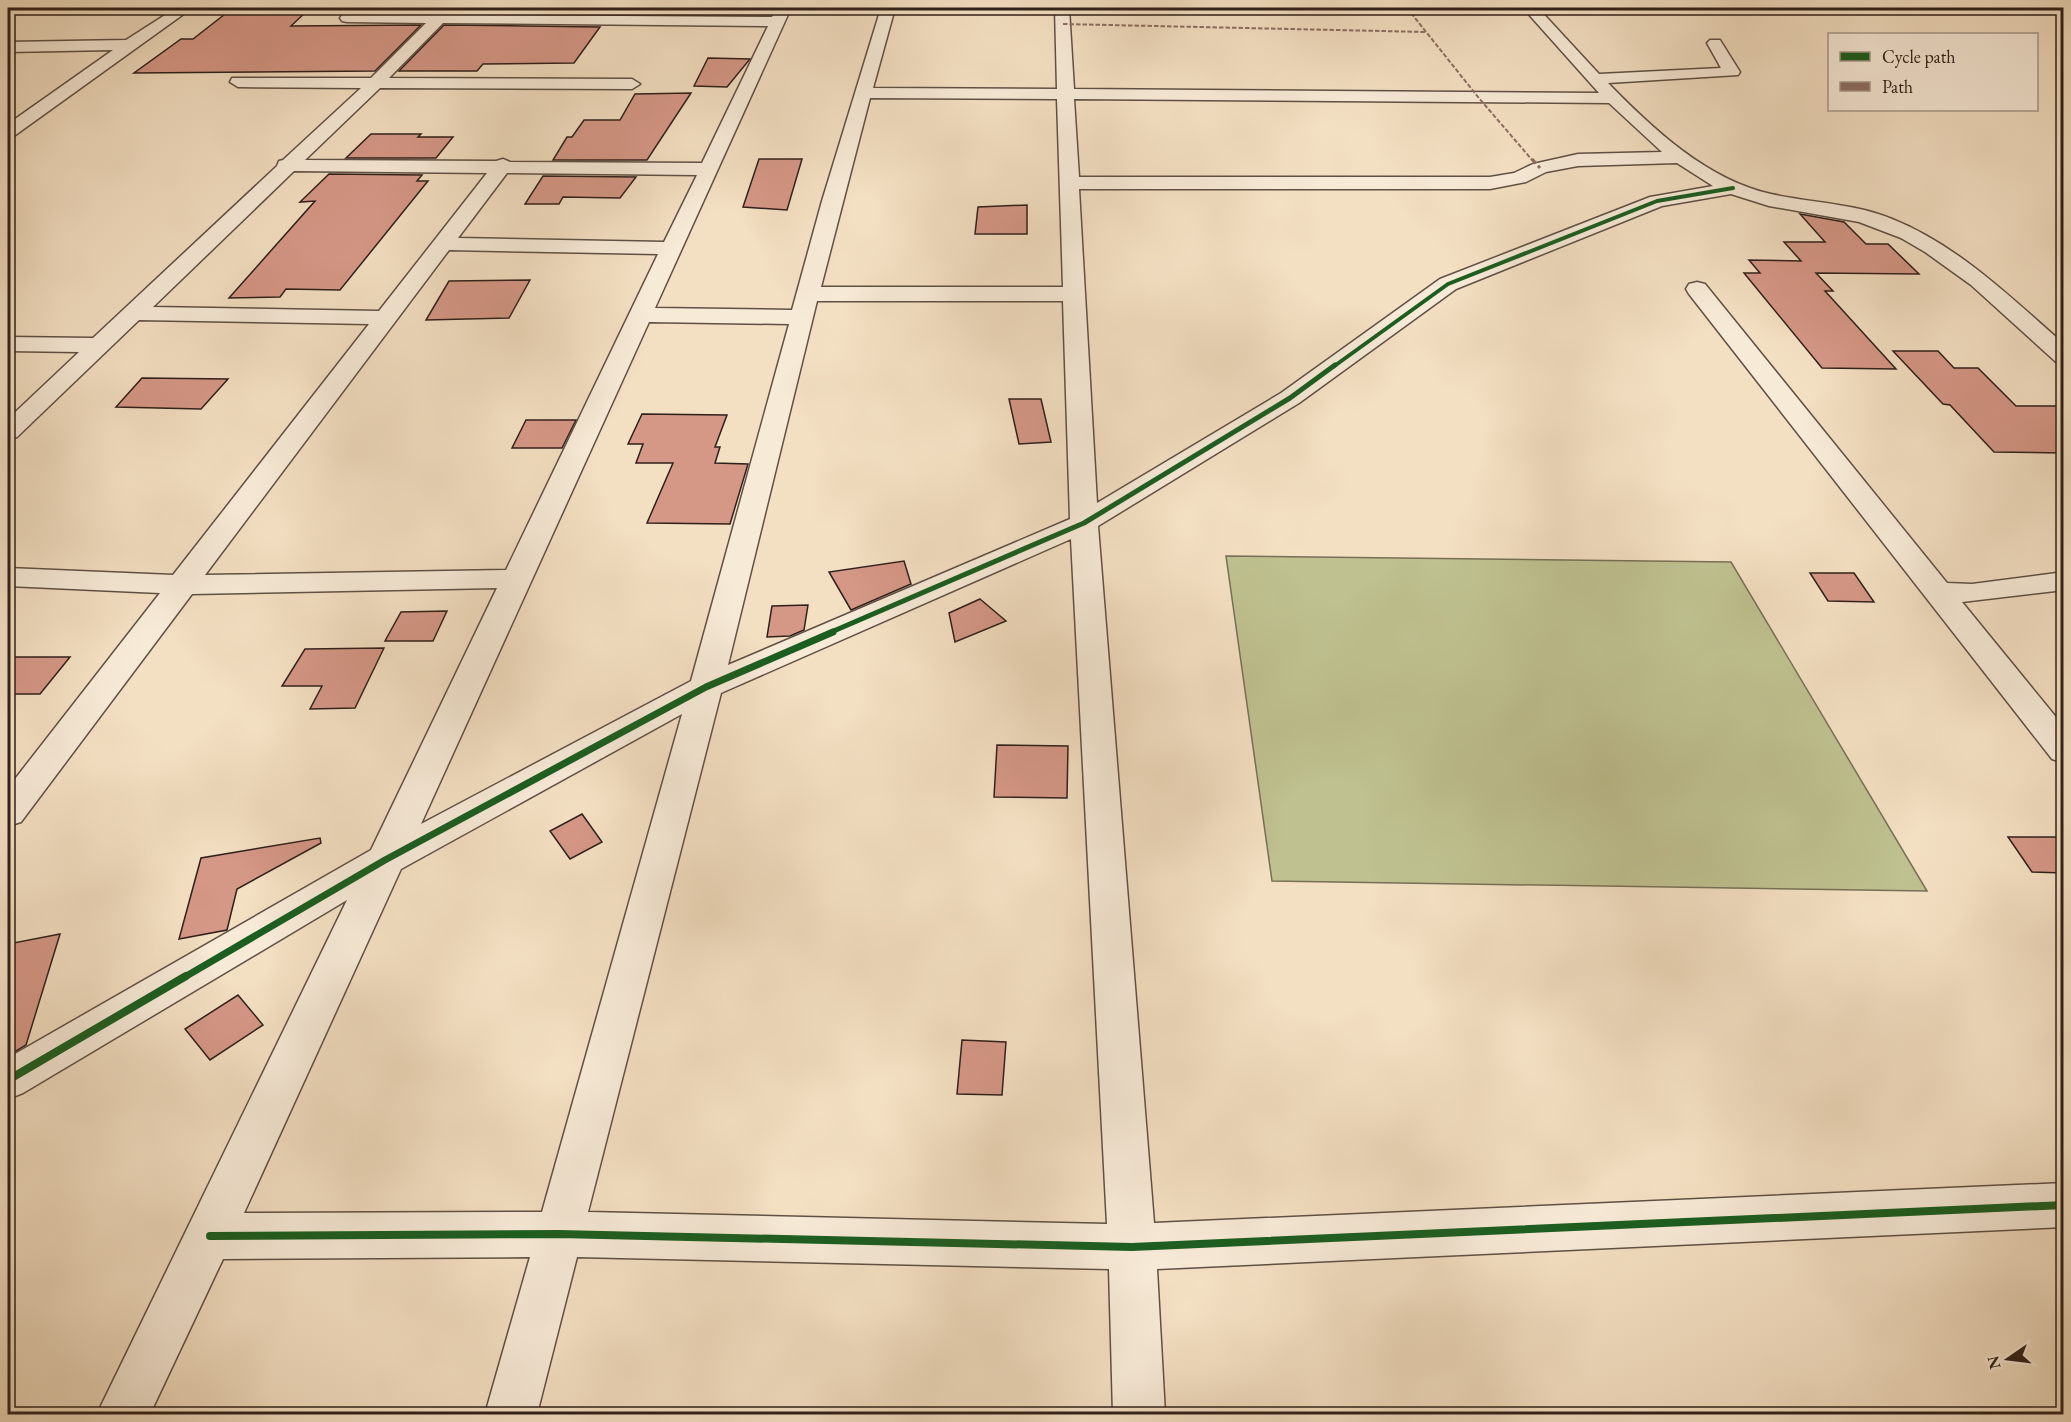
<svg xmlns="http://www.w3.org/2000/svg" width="2071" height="1422" font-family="'EB Garamond',serif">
	<rect width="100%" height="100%" fill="#f3dfc2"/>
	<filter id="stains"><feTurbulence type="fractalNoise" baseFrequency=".00333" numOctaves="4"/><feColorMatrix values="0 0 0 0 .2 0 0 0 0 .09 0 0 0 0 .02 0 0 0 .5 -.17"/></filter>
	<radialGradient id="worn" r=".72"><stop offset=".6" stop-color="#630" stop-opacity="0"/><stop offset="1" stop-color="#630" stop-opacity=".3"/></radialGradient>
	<polygon fill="#bfc190" stroke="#777056" stroke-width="1.5" points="1226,556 1731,562 1927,891 1272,881"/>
	<g fill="#d59786" stroke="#2f201b" stroke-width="1.5">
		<polygon points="564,8 613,8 609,14 559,13"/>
		<polygon points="308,10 291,26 421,25 375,71 134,73 181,39 193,39 229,11"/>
		<polygon points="444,25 600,27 574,63 483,64 477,71 399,71"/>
		<polygon points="708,58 750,59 727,87 694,86"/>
		<polygon points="691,93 647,160 553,160 567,137 572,137 584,120 620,120 635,94"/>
		<polygon points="371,134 421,134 418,137 453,137 436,158 346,158"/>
		<polygon points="759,159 802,159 787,210 743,207"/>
		<polygon points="329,174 422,175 417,181 428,181 340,290 286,289 280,297 229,298 315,201 300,202"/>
		<polygon points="543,176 636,177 620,198 563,197 559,204 525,204"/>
		<polygon points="1027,205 1027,234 975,234 978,207"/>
		<polygon points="1800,214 1844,222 1866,244 1888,244 1919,274 1816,273 1833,291 1825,291 1896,369 1822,368 1744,273 1760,273 1749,260 1801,261 1784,242 1825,242"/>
		<polygon points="530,280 509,318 426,320 449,281"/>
		<polygon points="1893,351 1938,351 1954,368 1978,368 2016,406 2064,406 2064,453 1994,452 1950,405 1943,404"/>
		<polygon points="142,378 228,379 201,409 116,407"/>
		<polygon points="1009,399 1041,399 1051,442 1019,444"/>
		<polygon points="642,414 727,415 715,447 720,447 715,463 748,464 730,524 647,523 673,463 636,463 643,444 628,444"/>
		<polygon points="526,420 576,420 562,448 512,448"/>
		<polygon points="904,561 911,584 851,610 829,572"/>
		<polygon points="1810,573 1854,573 1874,602 1828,601"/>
		<polygon points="980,599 1006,621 955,642 949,613"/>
		<polygon points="808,605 804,630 790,636 767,637 772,606"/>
		<polygon points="447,611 433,641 385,641 401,612"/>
		<polygon points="384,648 355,708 310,709 322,686 282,686 305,649"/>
		<polygon points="8,657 70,657 40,694 8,694"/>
		<polygon points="997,745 1068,746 1067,798 994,797"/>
		<polygon points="582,814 602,842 570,859 550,831"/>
		<polygon points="2008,837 2064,837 2064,873 2032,872"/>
		<polygon points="320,838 321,843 237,889 227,930 179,939 201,858"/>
		<polygon points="60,934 26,1045 8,1056 8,944"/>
		<polygon points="238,995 263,1025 210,1060 185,1029"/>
		<polygon points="962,1040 1006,1042 1002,1095 957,1094"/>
	</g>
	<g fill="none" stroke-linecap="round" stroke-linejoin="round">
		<defs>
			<g id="minor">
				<polygon points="176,8 192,8 14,136 8,137 8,124 113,50 8,52 8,42 126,40"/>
				<path d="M442,8H457L452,15L772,17L777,8H791L655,308L792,310L822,201L881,8H895L873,88L1057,89L1055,8H1069L1074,89L1599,93L1523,8H1538L1599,74L1721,68L1707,43L1710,40H1720L1740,72L1738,75L1608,83C1653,129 1707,180 1771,194C1811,203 1854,203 1892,219C1959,246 2010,297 2064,344V364L2056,362L1971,285L1925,252L1901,238L1859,222L1769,206L1731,194L1662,206L1456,289L1299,403L1098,526L1154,1223L2064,1183V1227L1157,1269L1165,1414H1113L1109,1269L577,1257L537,1414H485L530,1257L223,1259L150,1414H97L347,900L23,1093L8,1099V1058L371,850L497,588L192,594L21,822L8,826V788L160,593L8,586V568L173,575L369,324L139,320L17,437L8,440V419L79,352L8,351V337L93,338L277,166L279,161L283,160L361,88L238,87L230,82L232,78H371L426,23L347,22L342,21L340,18L342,15L435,14ZM443,23L768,26L702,163L510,162L503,159L496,161L305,160L380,88L632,89L640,84L632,79L389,78ZM870,98L1057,99L1063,287H821ZM1074,99L1609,103L1662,152L1578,154L1533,164L1514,173L1490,177H1079ZM1677,163L1713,186L1650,197L1440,279L1281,393L1097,503L1079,189H1490L1526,182L1546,172L1578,166ZM294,171L487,173L379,311L153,307ZM507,173L697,175L664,242L458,238ZM449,250L658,254L506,570L205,575ZM817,301H1063L1070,519L728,665ZM649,322L789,324L691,681L421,824ZM1071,539L1107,1224L588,1212L721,693ZM682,714L542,1212L244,1213L401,869Z"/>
				<polygon points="1697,282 1705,284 1947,583 1972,584 2064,572 2064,590 1962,602 2064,727 2064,763 2052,759 1689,294 1686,289 1689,284"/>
			</g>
		</defs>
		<use href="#minor" stroke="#605045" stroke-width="3"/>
		<use href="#minor" fill="#f7ead7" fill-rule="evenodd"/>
		<g stroke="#8d6e63" stroke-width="2" stroke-dasharray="4.5 2" stroke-linecap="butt">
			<polyline points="1407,8 1478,97 1533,161"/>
			<polyline points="1063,24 1426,32"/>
		</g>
		<polyline stroke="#8d6e63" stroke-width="3" stroke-dasharray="6 3" stroke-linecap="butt" points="1532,159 1540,168"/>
		<defs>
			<polyline id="cycleway-far3" points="1333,367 1448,284 1657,201 1733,188"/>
			<polyline id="cycleway-far2" points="829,633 1084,523 1290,398 1335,365"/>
			<polyline id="cycleway-far1" points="183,978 385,860 706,687 833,632"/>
			<g id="cycleway">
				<polyline points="8,1080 186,976"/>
				<polyline points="210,1236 559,1234 1132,1247 2064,1205"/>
			</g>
		</defs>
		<use href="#cycleway-far3" stroke="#f7ead7" stroke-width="6"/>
		<use href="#cycleway-far2" stroke="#f7ead7" stroke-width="8"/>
		<use href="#cycleway-far1" stroke="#f7ead7" stroke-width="10"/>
		<use href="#cycleway" stroke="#f7ead7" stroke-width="12"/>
		<use href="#cycleway-far3" stroke="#1b5e20" stroke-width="4"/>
		<use href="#cycleway-far2" stroke="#1b5e20" stroke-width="5"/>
		<use href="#cycleway-far1" stroke="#1b5e20" stroke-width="7"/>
		<use href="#cycleway" stroke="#1b5e20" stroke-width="8"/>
	</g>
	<rect width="2071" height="1422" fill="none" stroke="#f3dfc2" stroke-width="30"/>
	<rect x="9" y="9" width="2053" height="1404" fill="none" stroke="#2f201b" stroke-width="3"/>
	<rect x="15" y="15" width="2041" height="1392" fill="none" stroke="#2f201b" stroke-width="1.5"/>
	<rect x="1828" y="33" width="210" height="78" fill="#f7ead7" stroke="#a7998c" stroke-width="1.5"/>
	<rect x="1840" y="52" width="30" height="9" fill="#1b5e20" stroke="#a7998c" stroke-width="1.5"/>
	<text x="1882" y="63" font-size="18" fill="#2f201b">Cycle path</text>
	<rect x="1840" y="82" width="30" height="9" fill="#8d6e63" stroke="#a7998c" stroke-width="1.5"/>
	<text x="1882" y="93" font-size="18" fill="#2f201b">Path</text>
	<g transform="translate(2008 1359) rotate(256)" stroke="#f7ead7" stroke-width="4.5" paint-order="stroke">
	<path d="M0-4.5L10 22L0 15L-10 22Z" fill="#2f201b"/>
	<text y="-9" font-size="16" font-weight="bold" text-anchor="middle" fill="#2f201b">N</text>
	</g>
	<rect width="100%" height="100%" filter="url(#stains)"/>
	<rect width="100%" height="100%" fill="url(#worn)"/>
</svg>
